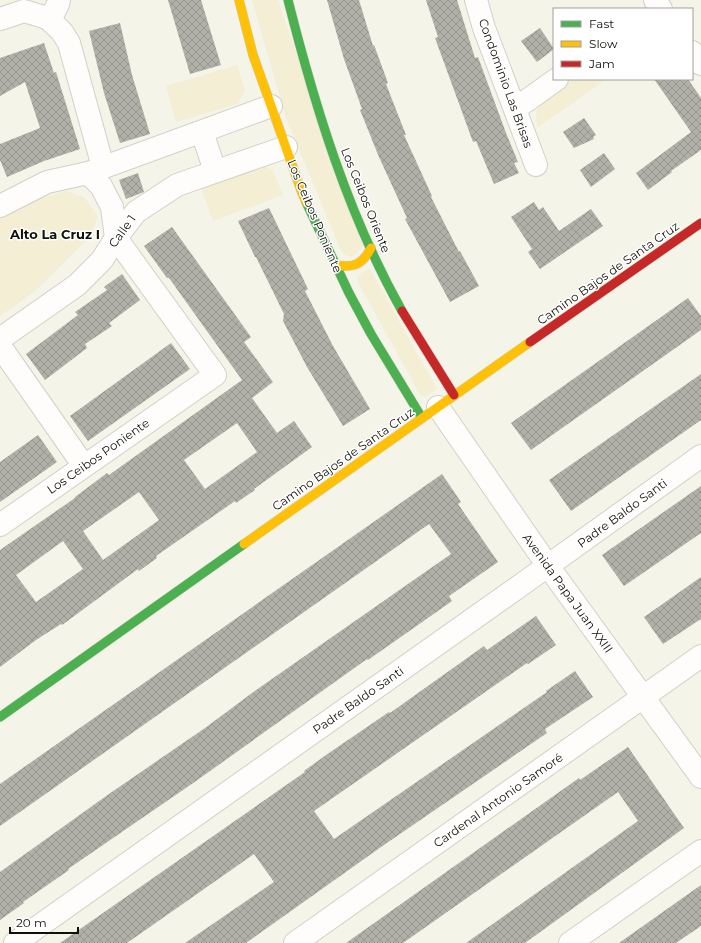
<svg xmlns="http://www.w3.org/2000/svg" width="701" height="943" font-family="Montserrat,sans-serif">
	<defs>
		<pattern id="building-cross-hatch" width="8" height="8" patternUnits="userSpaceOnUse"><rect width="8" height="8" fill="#b1b0a8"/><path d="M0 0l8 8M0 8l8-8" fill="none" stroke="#97968f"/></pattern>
	</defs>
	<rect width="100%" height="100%" fill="#f5f4e9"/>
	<g fill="#f3eed4">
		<polygon points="252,0 278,0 363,246 352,257 345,255 341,251 286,118"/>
		<polygon points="237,65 245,91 237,104 176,122 166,86"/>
		<polygon points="574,79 607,79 537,128 536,111 542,101"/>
		<polygon points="259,164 273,170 283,195 213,221 200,186"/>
		<polygon points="66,191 84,197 98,216 90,237 34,292 0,316 0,219 28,202"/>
		<polygon points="370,269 437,389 425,397 421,396 359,284 357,279 362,272"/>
	</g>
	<g fill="url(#building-cross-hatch)" fill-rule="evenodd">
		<polygon points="168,0 201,0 221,65 190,74"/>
		<polygon points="327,0 359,0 373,46 374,45 388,83 386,84 406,135 404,135 432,196 431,197 459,252 460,251 479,286 450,302 405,219 407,218 379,157 360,110 362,109 344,59"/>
		<polygon points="426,0 457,0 475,58 478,57 506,133 518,162 514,163 519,173 494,184 476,141 473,142 435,38 438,37"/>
		<polygon points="120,23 132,75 150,134 120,143 104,93 89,31"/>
		<polygon points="540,28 554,49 537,62 521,41"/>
		<polygon points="44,43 54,73 56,72 80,149 44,161 7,177 0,160 0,144 40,128 25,82 0,96 0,58"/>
		<polygon points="654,79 688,79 701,98 701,150 671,171 672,172 648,190 636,173 691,132"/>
		<polygon points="584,118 596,135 593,137 594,139 574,148 563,132"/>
		<polygon points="604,153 615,169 591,187 580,170"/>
		<polygon points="138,173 144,192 126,199 119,180"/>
		<polygon points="534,202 539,210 543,207 559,231 591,209 603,226 540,269 528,252 532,249 511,217"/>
		<polygon points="269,208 308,289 305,291 333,346 370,409 343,426 307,367 283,321 284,314 256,257 255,257 238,221"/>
		<path d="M172,227L251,337L244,342L273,382L252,398L277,433L294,421L312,447L254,489L255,490L236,503L235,501L156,556L157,558L139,571L138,569L62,625L61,624L36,640L0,667V550L75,498V497L107,473L109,475L242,380L169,278H167L144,246ZM237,423L257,452L205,489L184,460ZM139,492L159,520L103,560L83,531ZM63,541L83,569L36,602L16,575Z"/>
		<polygon points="122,274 140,300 109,323 112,326 85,344 87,348 45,380 26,354 78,315 75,312 107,290 104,287"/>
		<polygon points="688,298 701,316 701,330 531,450 511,423"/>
		<polygon points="171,343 190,369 88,441 70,416"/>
		<polygon points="701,374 701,420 571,511 549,480"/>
		<polygon points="38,435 57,462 0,502 0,462"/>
		<polygon points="442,474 461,502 458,504 498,562 449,596 452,601 435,613 368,660 367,659 196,781 68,869 69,870 23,902 24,903 0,920 0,872 109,794 205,728 252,693 451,554 429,524 0,826 0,784"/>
		<polygon points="701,486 701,533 624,586 602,555"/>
		<polygon points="701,577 701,619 663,644 644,617"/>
		<polygon points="536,616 556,645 528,664 527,663 314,811 334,839 547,692 546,691 575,671 593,697 545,729 547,733 381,847 246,943 185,943 274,882 254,854 127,943 60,943 305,772 304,771 326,755 389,712 390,713 484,646 487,650"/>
		<polygon points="628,747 684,828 525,943 466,943 638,821 618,792 403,943 346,943 579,778 580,780"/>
		<polygon points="701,885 701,926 676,943 619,943"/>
	</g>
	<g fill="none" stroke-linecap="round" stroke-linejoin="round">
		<defs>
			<g id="street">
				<polyline points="476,0 484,28 536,165"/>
				<polyline points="655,0 661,9"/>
				<polyline points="0,19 24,11 44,17 50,20 62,32 69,43 103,167"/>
				<polyline points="50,20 58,4 59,0"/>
				<polyline points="692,52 701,64"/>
				<polyline points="515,109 557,79"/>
				<polyline points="202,132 215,171"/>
				<polyline points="0,206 47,182 88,173 271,106"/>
				<polyline points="0,339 77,285 102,260 116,238 136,212 177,185 286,147"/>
				<polyline points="0,346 84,466"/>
				<polyline points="438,407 548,566 701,777"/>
				<polyline points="0,525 215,375 116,238 112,207 101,186 88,173"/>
				<polyline points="15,943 521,585 701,456"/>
				<polyline points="295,943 701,656"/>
				<polyline points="570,943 701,851"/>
			</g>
			<g id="fast">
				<path d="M288,0C315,107 348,215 402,311"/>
				<polyline points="306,202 349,293 371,334 422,418"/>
				<polyline points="0,717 244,544"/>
			</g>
			<g id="slow">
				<polyline points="239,0 253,55 301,190 306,202"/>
				<path d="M335,265C354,268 362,265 371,248"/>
				<polyline points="244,544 530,342"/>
			</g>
			<g id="jam">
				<polyline points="402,311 454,395"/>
				<polyline points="530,342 701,223"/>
			</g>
		</defs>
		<use href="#street" stroke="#d2d0c7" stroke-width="24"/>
		<use href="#fast" stroke="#d2d0c7" stroke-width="10"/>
		<use href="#slow" stroke="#d2d0c7" stroke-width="10"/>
		<use href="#jam" stroke="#d2d0c7" stroke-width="10"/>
		<use href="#street" stroke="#fefdfc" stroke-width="22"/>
		<use href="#fast" stroke="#4caf50" stroke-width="9"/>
		<use href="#slow" stroke="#ffc107" stroke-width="9"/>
		<use href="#jam" stroke="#c62828" stroke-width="9"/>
	</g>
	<g text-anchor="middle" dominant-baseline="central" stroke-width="3" stroke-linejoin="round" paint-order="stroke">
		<g font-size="12" fill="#111009" stroke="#fff">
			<text transform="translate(506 83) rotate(70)">Condominio Las Brisas</text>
			<text transform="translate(366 200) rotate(68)">Los Ceibos Oriente</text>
			<text transform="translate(315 216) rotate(67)">Los Ceibos Poniente</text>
			<text transform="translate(122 231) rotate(-54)">Calle 1</text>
			<text transform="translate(608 273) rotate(-35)">Camino Bajos de Santa Cruz</text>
			<text transform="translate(98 456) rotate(-35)">Los Ceibos Poniente</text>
			<text transform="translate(343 459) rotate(-35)">Camino Bajos de Santa Cruz</text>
			<text transform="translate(622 513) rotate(-36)">Padre Baldo Santi</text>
			<text transform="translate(568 593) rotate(54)">Avenida Papa Juan XXIII</text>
			<text transform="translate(358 700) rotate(-35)">Padre Baldo Santi</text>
			<text transform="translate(498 800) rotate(-35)">Cardenal Antonio Samoré</text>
		</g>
		<g font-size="13" font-weight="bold" fill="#111009" stroke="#fff">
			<text x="55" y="234">Alto La Cruz I</text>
		</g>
	</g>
	<rect x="553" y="8" width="140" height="72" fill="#ffffff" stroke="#a09f9d"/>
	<rect x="561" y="21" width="20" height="6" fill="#4caf50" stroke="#a09f9d"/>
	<text x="589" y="28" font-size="12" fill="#111009">Fast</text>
	<rect x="561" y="41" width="20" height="6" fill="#ffc107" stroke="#a09f9d"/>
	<text x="589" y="48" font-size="12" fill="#111009">Slow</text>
	<rect x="561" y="61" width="20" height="6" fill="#c62828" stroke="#a09f9d"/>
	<text x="589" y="68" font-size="12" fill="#111009">Jam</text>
	<path d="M10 927v6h68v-6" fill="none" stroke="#111009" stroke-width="2"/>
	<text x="16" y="927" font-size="12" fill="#111009" stroke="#ffffff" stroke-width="3" paint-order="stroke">20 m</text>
</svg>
